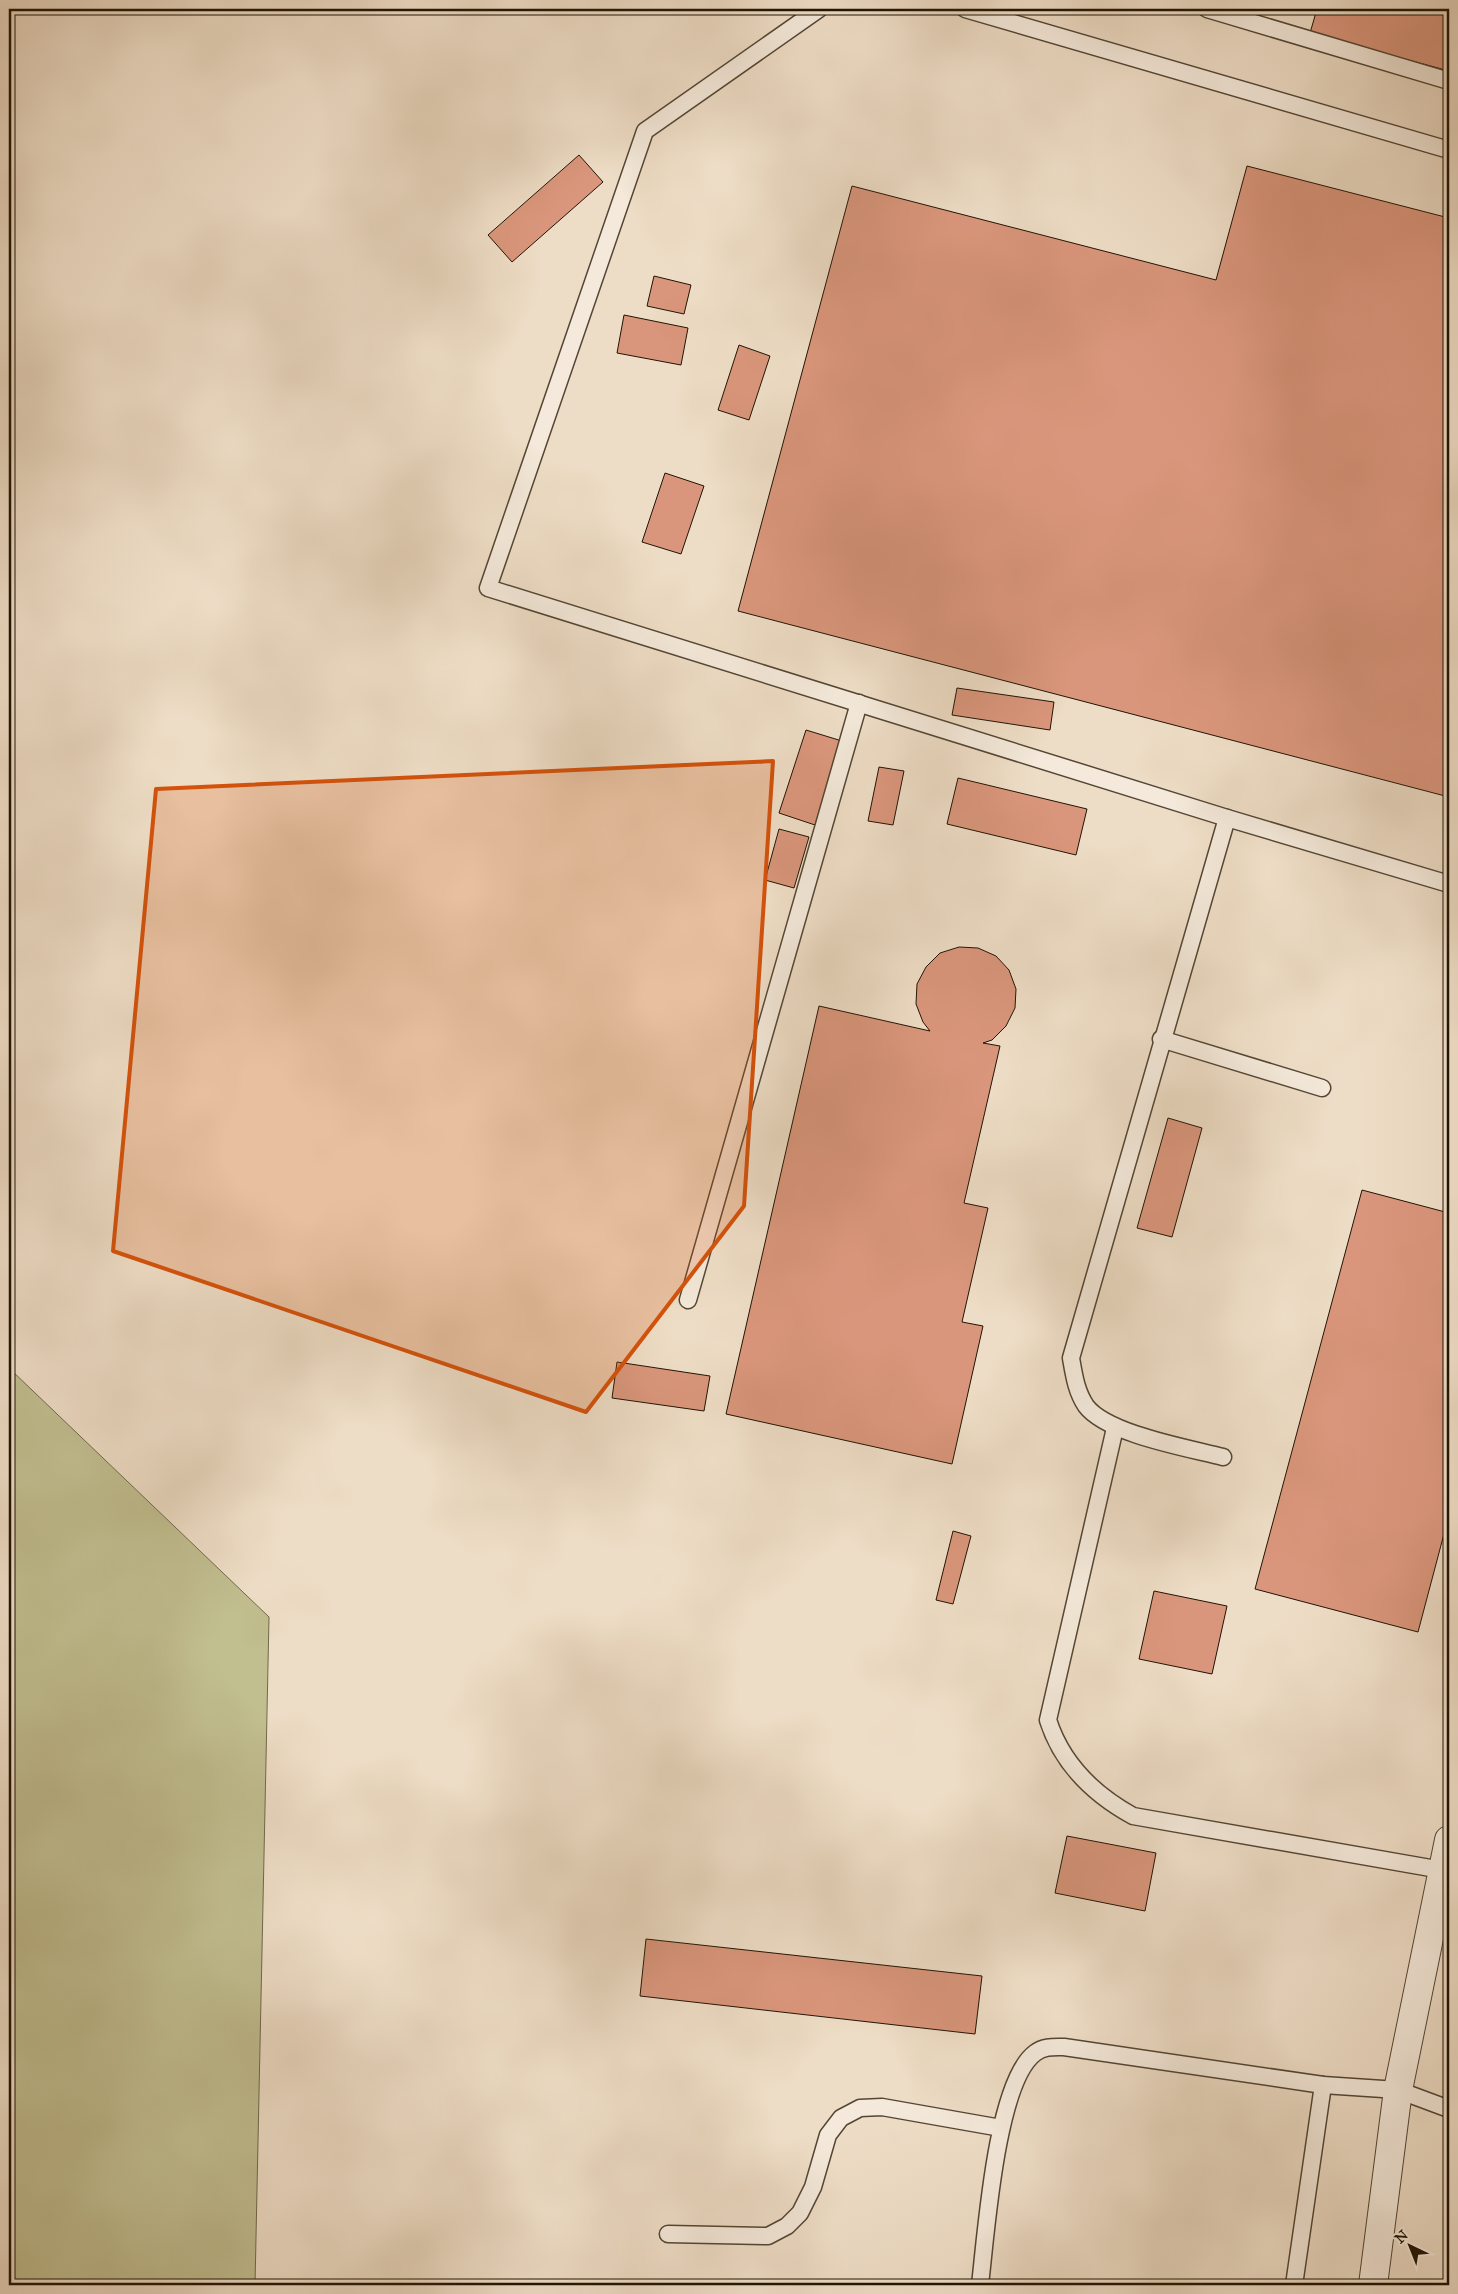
<svg xmlns="http://www.w3.org/2000/svg" width="1458" height="2294" font-family="'IM FELL Great Primer',serif">
	<rect width="100%" height="100%" fill="#eeddc6"/>
	<filter id="stains"><feTurbulence type="fractalNoise" baseFrequency=".004" numOctaves="4"/><feColorMatrix values="0 0 0 0 .2 0 0 0 0 .09 0 0 0 0 .02 0 0 0 .5 -.17"/></filter>
	<radialGradient id="worn" r=".72"><stop offset=".6" stop-color="#630" stop-opacity="0"/><stop offset="1" stop-color="#630" stop-opacity=".3"/></radialGradient>
	<polygon fill="#c1be90" stroke="#70694a" points="9,1368 269,1617 255,2285 9,2285"/>
	<g fill="#da967c" stroke="#201404">
		<polygon points="1317,9 1449,9 1449,71 1310,33"/>
		<polygon points="579,155 603,182 512,262 488,235"/>
		<polygon points="1247,166 1449,218 1449,797 738,611 852,186 1216,280"/>
		<polygon points="654,276 691,285 684,314 647,306"/>
		<polygon points="624,315 688,328 681,365 617,353"/>
		<polygon points="739,345 770,356 749,420 718,410"/>
		<polygon points="665,473 704,486 681,554 642,542"/>
		<polygon points="957,688 1054,702 1050,730 952,715"/>
		<polygon points="806,730 842,741 815,825 779,813"/>
		<polygon points="879,767 904,771 893,825 868,821"/>
		<polygon points="958,778 1087,809 1076,855 947,824"/>
		<polygon points="779,829 809,837 794,888 765,880"/>
		<polygon points="959,947 978,948 996,956 1009,970 1016,989 1015,1008 1006,1026 992,1040 983,1043 1000,1046 964,1203 988,1208 962,1322 983,1326 952,1464 726,1414 819,1006 930,1031 923,1022 916,1004 917,984 926,967 940,953"/>
		<polygon points="1168,1118 1202,1128 1172,1237 1137,1228"/>
		<polygon points="1362,1190 1449,1213 1449,1515 1418,1632 1255,1589"/>
		<polygon points="617,1362 710,1376 704,1411 612,1398"/>
		<polygon points="953,1531 971,1536 953,1604 936,1600"/>
		<polygon points="1154,1591 1227,1606 1212,1674 1139,1659"/>
		<polygon points="1067,1836 1156,1853 1145,1911 1055,1893"/>
		<polygon points="646,1939 982,1976 975,2034 640,1996"/>
	</g>
	<g fill="none" stroke-linecap="round" stroke-linejoin="round">
		<defs>
			<g id="lane">
				<polyline points="819,9 645,131 488,588 1227,818 1449,884"/>
				<polyline points="965,9 1449,150"/>
				<polyline points="1207,9 1449,81"/>
				<polyline points="1161,1039 1322,1088"/>
				<polyline points="688,1300 859,703"/>
				<path d="M1115,1428L1048,1720C1062,1764 1093,1794 1133,1816L1442,1870"/>
				<path d="M1223,1457C1188,1448 1107,1434 1086,1406C1076,1391 1074,1375 1071,1358L1227,818"/>
				<polyline points="668,2234 768,2236 787,2226 800,2213 813,2187 828,2135 841,2118 860,2108 882,2107 1001,2128"/>
				<path d="M980,2285C986,2235 996,2082 1035,2053C1044,2046 1054,2047 1064,2047L1323,2085L1398,2090L1449,2109"/>
				<polyline points="1294,2285 1323,2085"/>
			</g>
			<polyline id="street" points="1373,2285 1398,2090 1449,1840"/>
		</defs>
		<use href="#lane" stroke="#544634" stroke-width="19"/>
		<use href="#street" stroke="#544634" stroke-width="30"/>
		<use href="#lane" stroke="#f4e9da" stroke-width="16"/>
		<use href="#street" stroke="#f4e9da" stroke-width="28"/>
	</g>
	<path fill="#d4520b" fill-opacity="0.2" stroke="#d4520b" stroke-width="4" stroke-linejoin="round" d="M773,761L744,1206L586,1412L113,1251L156,789Z"/>
	<rect width="1458" height="2294" fill="none" stroke="#eeddc6" stroke-width="30"/>
	<rect x="10" y="10" width="1438" height="2274" fill="none" stroke="#201404" stroke-width="2.5"/>
	<rect x="15" y="15" width="1428" height="2264" fill="none" stroke="#201404"/>
	<g transform="translate(1410 2246) rotate(317)" stroke="#f4e9da" stroke-width="4" paint-order="stroke">
	<path d="M0-4L9 19L0 12L-9 19Z" fill="#201404"/>
	<text y="-8" font-size="14" font-weight="bold" text-anchor="middle" fill="#201404">N</text>
	</g>
	<rect width="100%" height="100%" filter="url(#stains)"/>
	<rect width="100%" height="100%" fill="url(#worn)"/>
</svg>
